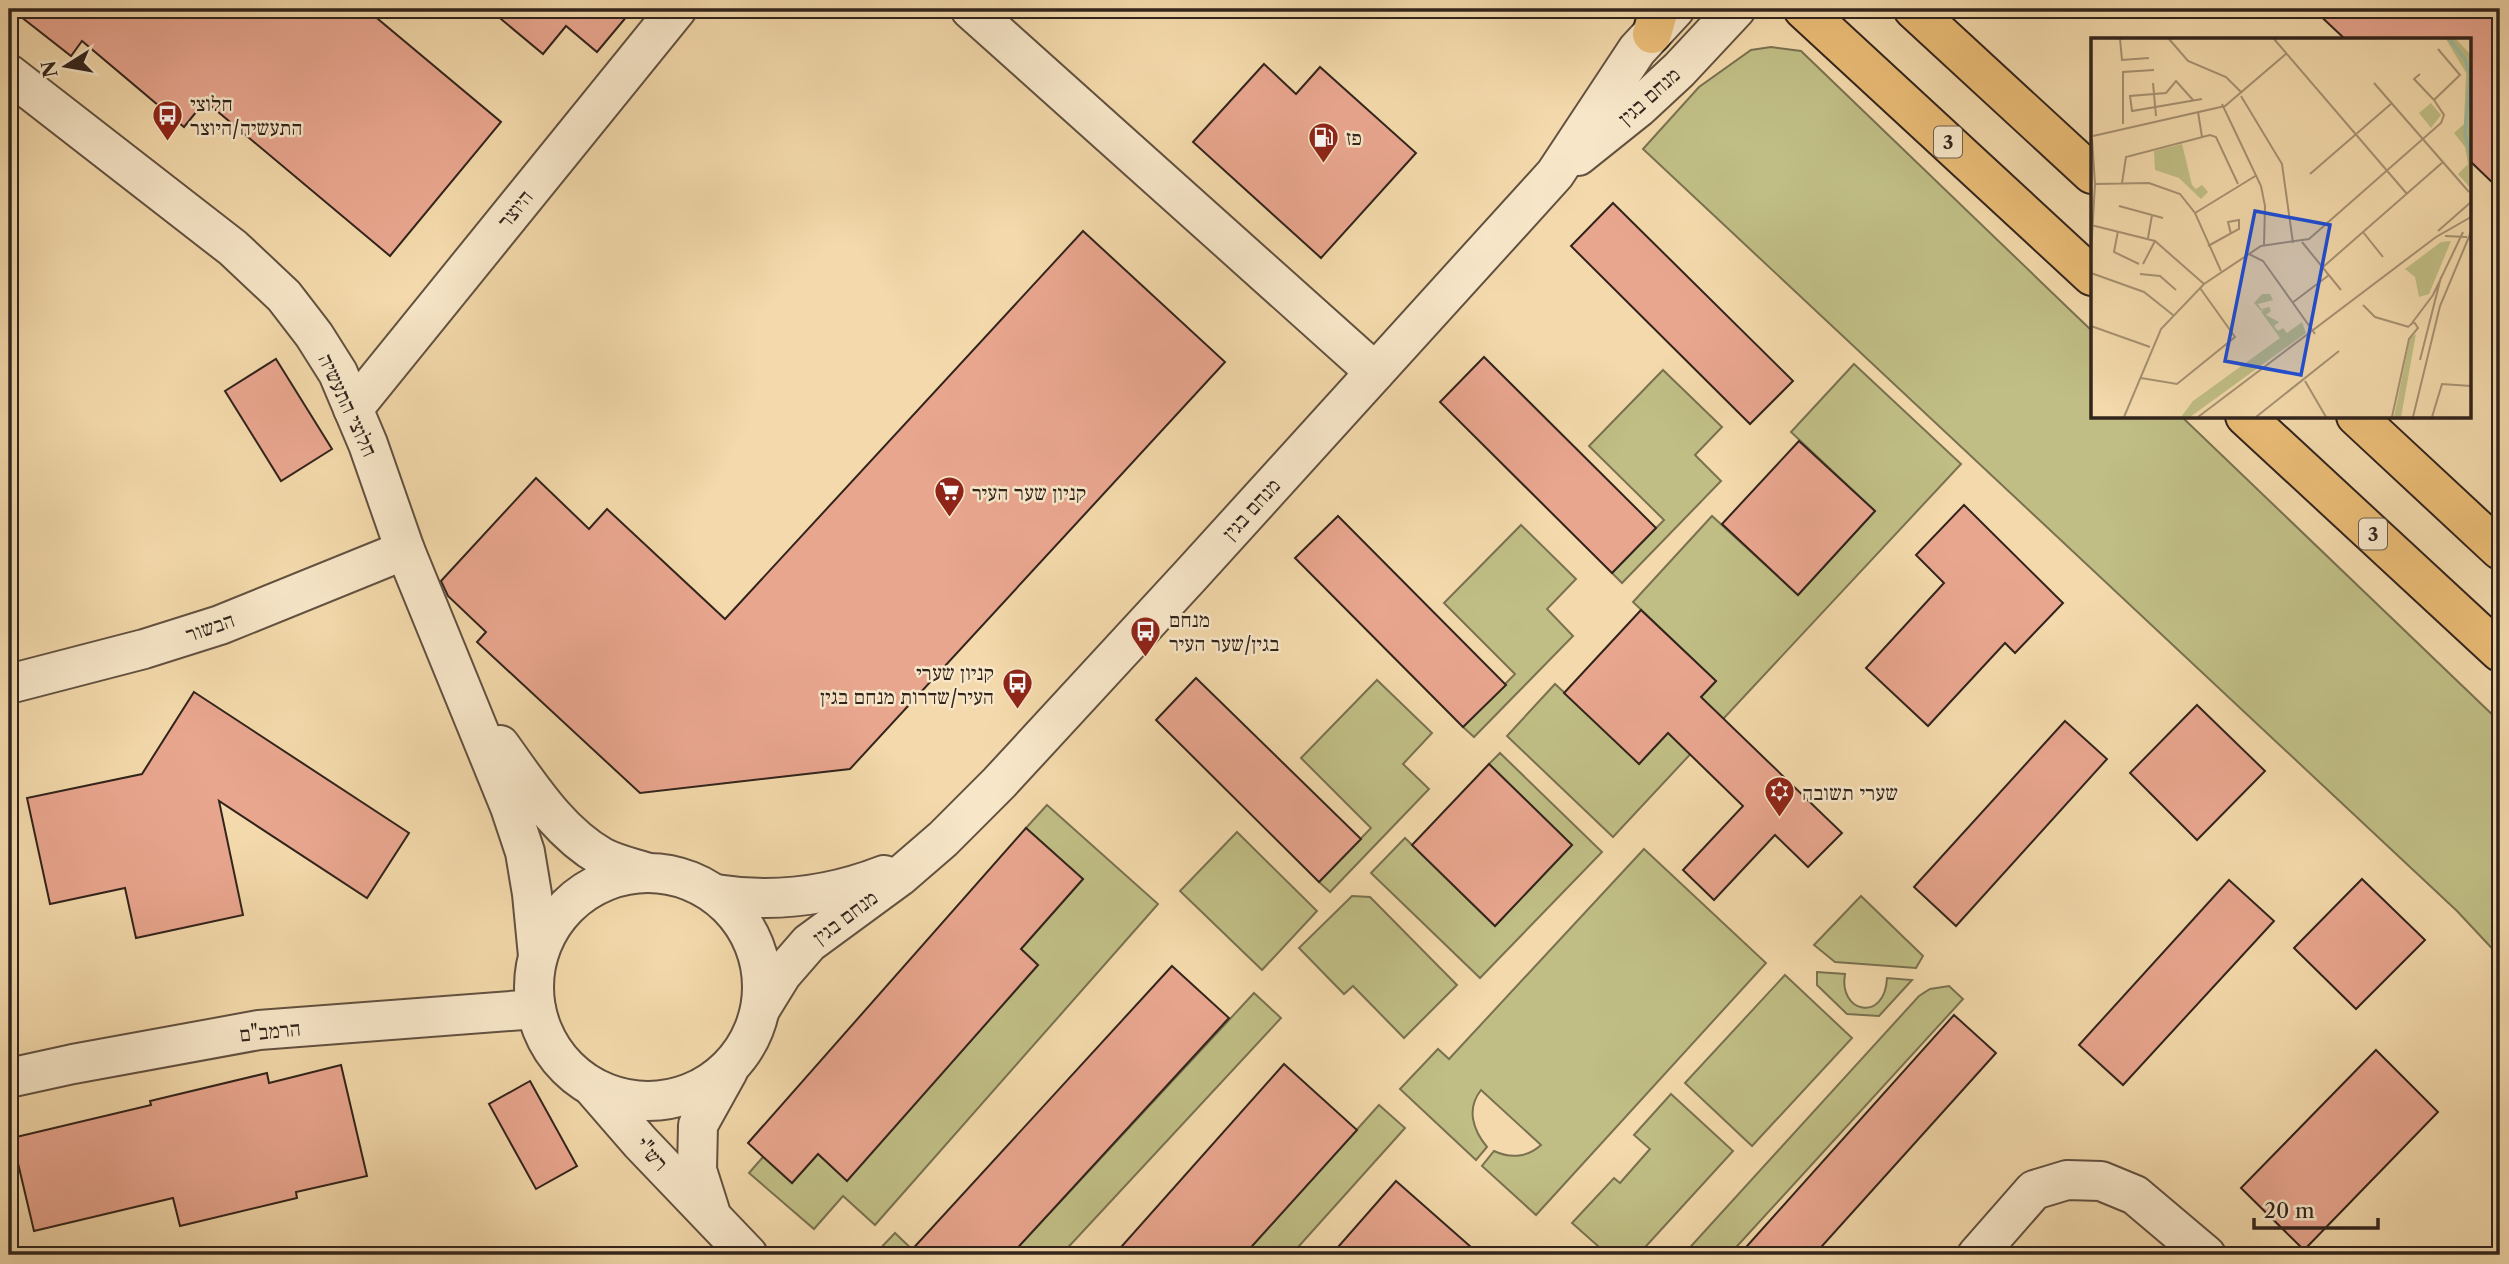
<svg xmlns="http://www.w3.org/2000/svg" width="2509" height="1264" font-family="'Libre Caslon Text','Frank Ruhl Libre',serif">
	<rect width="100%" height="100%" fill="#f3d9ab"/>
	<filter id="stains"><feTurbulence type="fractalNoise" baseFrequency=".00286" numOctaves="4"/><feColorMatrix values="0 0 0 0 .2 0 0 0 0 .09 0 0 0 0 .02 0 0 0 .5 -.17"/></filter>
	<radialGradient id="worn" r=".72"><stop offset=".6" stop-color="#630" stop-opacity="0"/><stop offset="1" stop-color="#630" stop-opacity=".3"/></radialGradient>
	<g fill="#c0be85" stroke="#797150" stroke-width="2">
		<polygon points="1771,47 1801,51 2092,331 2092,416 2182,417 2500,722 2500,957 2457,911 1643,149 1699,87 1751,50"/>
		<polygon points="1854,364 1961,464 1613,837 1507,736 1555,684 1640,763 1716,681 1633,602 1712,516 1798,595 1875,511 1791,432"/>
		<polygon points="1663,370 1722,427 1695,455 1721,481 1622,583 1612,573 1664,520 1589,446"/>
		<polygon points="1521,525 1576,579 1547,609 1573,636 1474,737 1463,727 1515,674 1444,603"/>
		<polygon points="1377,680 1432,733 1403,764 1429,789 1330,892 1319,882 1371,828 1301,758"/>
		<polygon points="1500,753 1602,852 1480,978 1371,873 1405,838 1495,926 1572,845 1489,764"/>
		<polygon points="1047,805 1158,904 875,1225 843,1196 814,1229 749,1173 763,1157 792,1183 818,1154 847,1180 1038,965 1021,949 1083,879 1026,828"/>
		<polygon points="1237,832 1317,911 1262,970 1180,891"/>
		<path d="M1644,849L1766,963L1536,1215L1482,1166L1494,1151C1511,1159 1528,1157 1541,1145L1481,1090C1466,1109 1473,1130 1487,1147L1476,1160L1400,1089L1438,1049L1449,1059Z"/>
		<polygon points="1352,896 1370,897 1457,985 1404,1038 1353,986 1344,994 1299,948"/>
		<polygon points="1861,896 1923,956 1916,968 1835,962 1814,945"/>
		<path d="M1817,972L1845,974C1838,1013 1885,1023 1887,978L1912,980L1879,1016L1847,1014L1817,985Z"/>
		<polygon points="1785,975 1852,1038 1752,1146 1685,1083"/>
		<polygon points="1949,986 1963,999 1729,1255 1683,1255 1919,996 1930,989"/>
		<polygon points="1254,993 1281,1018 1061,1255 1011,1255"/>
		<polygon points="1671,1094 1733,1151 1638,1255 1608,1255 1572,1223 1614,1178 1620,1183 1650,1149 1634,1135"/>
		<polygon points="1379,1105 1405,1128 1291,1255 1244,1255"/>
		<polygon points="895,1233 918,1255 874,1255"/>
	</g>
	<g fill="#e9a68f" stroke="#32241c" stroke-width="2">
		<polygon points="11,9 366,9 501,122 390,256 205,101 184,127 82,41 71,56"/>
		<polygon points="489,9 633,9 597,52 566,26 543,54"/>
		<polygon points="2313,9 2500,9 2500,190 2469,160 2469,40 2346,40"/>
		<polygon points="1264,64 1296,94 1320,67 1416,153 1321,258 1193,142"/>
		<polygon points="1613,203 1793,381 1750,424 1571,246"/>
		<polygon points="1083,231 1225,362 850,769 640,793 477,642 486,632 448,596 441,581 536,478 589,529 607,509 725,619"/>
		<polygon points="1484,357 1656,528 1612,573 1440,402"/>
		<polygon points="276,359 332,449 281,481 225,391"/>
		<polygon points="1799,441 1875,511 1798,595 1722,524"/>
		<polygon points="1964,505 2063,603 2015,653 2005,643 1928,726 1866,668 1944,583 1916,555"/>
		<polygon points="1338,516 1506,685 1463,727 1295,558"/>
		<polygon points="1641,610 1716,681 1701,697 1842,833 1808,867 1775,835 1714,900 1683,870 1743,806 1668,733 1639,764 1564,693"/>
		<polygon points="1196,678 1361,839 1319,882 1156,720"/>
		<polygon points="194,692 409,833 367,898 219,801 243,915 136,938 125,888 50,904 27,798 142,774"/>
		<polygon points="2197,705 2265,771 2197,840 2130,773"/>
		<polygon points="2065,721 2107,759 1956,926 1914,887"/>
		<polygon points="1489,764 1572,845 1495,926 1412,845"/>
		<polygon points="1026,828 1083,879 1021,949 1038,965 847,1181 818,1154 792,1183 748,1143"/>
		<polygon points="2362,879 2425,940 2356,1009 2294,948"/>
		<polygon points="2229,880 2274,921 2123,1085 2079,1045"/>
		<polygon points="1172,966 1229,1018 1011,1255 907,1255"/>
		<polygon points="1954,1015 1996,1053 1814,1255 1739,1255"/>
		<polygon points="2376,1050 2438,1112 2304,1250 2241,1188"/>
		<polygon points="1284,1064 1357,1130 1244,1255 1114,1255"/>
		<polygon points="341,1065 367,1176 296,1192 297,1198 180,1226 173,1198 34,1231 12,1138 151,1105 150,1101 267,1073 269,1083"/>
		<polygon points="530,1081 577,1166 536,1189 489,1104"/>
		<polygon points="1396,1181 1480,1255 1331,1255"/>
	</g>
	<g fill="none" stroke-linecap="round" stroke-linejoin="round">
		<defs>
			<g id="minor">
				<polyline points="970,9 1375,372"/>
				<polyline points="353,409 677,9"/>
				<polyline points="1977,1255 2034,1190 2067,1180 2101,1181 2135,1195 2206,1255"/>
			</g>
			<g id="tertiary">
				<polyline points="9,74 233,248 284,296 314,335 338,373 368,444 405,550 510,807 525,852 532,894 538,956"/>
				<polyline points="1578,156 1638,108 1679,70 1736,9"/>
				<polyline points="9,684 144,649 220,625 405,550"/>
				<path d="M500,745C529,785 558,832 602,857C615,864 633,868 648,873"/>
				<circle cx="648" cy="987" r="114"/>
				<path d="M715,894C772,903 830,896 884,875"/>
				<polyline points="761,1008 782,974 809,943 899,877 943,839 999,783 1190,576 1555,174 1637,50 1675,9"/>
				<polyline points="9,1078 73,1064 259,1030 536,1009"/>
				<polyline points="594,1089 640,1142 748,1255"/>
				<polyline points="710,1211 697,1170 698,1125 728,1071"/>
			</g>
			<g id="trunk">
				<polyline points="1803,9 2092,276"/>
				<polyline points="1913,9 2092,174"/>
				<polyline points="1652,34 1659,9"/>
				<polyline points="2245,416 2500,652"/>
				<polyline points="2356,416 2500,550"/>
			</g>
		</defs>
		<use href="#minor" stroke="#625140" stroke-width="42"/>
		<use href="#tertiary" stroke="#625140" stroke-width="42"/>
		<use href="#trunk" stroke="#32241c" stroke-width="42"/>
		<use href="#minor" stroke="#f7e6c8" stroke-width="38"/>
		<use href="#tertiary" stroke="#f7e6c8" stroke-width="38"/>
		<use href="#trunk" stroke="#eabc76" stroke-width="38"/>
	</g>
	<defs>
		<symbol id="bus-pin" viewBox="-11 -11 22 30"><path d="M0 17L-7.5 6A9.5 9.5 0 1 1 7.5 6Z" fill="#8f2418" stroke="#f7e6c8"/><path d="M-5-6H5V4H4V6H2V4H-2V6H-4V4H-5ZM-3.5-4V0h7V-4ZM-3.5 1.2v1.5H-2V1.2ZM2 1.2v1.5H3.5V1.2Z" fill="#fff"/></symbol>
		<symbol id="fuel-pin" viewBox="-11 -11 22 30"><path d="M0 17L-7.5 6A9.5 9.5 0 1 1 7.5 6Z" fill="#8f2418" stroke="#f7e6c8"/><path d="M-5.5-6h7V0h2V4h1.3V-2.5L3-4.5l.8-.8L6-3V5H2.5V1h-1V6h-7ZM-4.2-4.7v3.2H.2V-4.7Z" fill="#fff"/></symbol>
		<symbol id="supermarket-pin" viewBox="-11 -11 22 30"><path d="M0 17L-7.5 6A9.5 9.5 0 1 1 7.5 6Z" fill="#8f2418" stroke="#f7e6c8"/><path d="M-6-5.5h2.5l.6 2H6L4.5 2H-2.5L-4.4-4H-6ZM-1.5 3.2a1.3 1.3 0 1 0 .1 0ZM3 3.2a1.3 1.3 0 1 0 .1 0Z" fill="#fff"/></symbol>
		<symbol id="synagogue-pin" viewBox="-11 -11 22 30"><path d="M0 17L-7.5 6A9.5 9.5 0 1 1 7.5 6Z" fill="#8f2418" stroke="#f7e6c8"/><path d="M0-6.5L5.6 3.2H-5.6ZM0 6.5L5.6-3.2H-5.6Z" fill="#fff"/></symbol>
	</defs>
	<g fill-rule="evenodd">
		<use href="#bus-pin" x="150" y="98" width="35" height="47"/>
		<use href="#fuel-pin" x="1306" y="120" width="35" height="47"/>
		<use href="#supermarket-pin" x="932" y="474" width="35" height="47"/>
		<use href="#bus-pin" x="1128" y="614" width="35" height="47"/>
		<use href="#bus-pin" x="1000" y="666" width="35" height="47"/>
		<use href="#synagogue-pin" x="1762" y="774" width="35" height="47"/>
	</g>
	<g text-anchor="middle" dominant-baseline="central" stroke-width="5" stroke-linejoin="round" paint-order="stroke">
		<g fill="#f7e6c8" stroke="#6d5e50" stroke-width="2">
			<rect x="1934" y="126.5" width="28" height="31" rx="5"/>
			<rect x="2359" y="518.5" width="28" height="31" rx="5"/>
		</g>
		<g font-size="19" font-weight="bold" fill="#32241c">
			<text x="1948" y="142">3</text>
			<text x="2373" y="534">3</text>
		</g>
		<g font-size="21" fill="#32241c" stroke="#f7e6c8">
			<text transform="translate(1649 96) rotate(-42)">מנחם בגין</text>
			<text transform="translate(515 209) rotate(-51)">היוצר</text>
			<text transform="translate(348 405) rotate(65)">חלוצי התעשיה</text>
			<text transform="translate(1251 509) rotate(-48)">מנחם בגין</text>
			<text transform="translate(210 627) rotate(-19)">הבשור</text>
			<text transform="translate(845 917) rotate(-37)">מנחם בגין</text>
			<text transform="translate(270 1031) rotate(-6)">הרמב"ם</text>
			<text transform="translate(652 1154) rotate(47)">רש"י</text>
		</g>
		<g font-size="21" fill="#32241c" stroke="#f7e6c8" text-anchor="start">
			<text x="190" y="103">חלוצי<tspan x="190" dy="24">התעשיה/היוצר</tspan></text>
			<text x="1346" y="137">פז</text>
			<text x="972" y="492">קניון שער העיר</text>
			<text x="1169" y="619">מנחם<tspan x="1169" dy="24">בגין/שער העיר</tspan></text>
			<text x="994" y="672" text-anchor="end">קניון שערי<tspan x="994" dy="24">העיר/שדרות מנחם בגין</tspan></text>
			<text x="1802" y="792">שערי תשובה</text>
		</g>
	</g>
	<g transform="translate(2091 38)">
		<rect width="380" height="380" fill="#f3d9ab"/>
		<path d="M355,1H365L380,17V151L367,136L377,126L374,109L363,95L373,86L375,35ZM340,65L350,77L340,90L328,75ZM91,106L101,147L105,151L111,147L117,154L110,161L88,140L64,132L63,113ZM360,203L338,256L328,259L324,239L314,231L350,204ZM179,256L182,262L167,266L170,271L178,269L180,273L175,277L188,284L183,288L187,293L192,290L196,295L211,284L215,295L99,379H90L102,363L189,300L170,274L175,270L170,273L163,265L171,256ZM325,296L310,379H303L319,300Z" fill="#c0be85"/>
		<path fill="none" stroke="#9dbba4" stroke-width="3.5" d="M358,1L374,21L379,38L374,95L380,121"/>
		<path fill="none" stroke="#a69172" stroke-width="2" d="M29,1L31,22L58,20M78,1L97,23L135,39L151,55M183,1L316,156M329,36L323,41L343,62M62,45L65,78M283,45L378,154M150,58L191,126L202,205M102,62L85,43L75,55L39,58L41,73L111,61M131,66L170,148L174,168L173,208M107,74L111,99M32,86V34L63,32M2,98L134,68L196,15M219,136L301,65M31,145L35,119L119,97L125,99L147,146M4,146L58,145L89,156L104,175L130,233M28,168L61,177M104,175L166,137M0,187L64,203L113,246M27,193L23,214L48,226M347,193L380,164M272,194L292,219M354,198L376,199M57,200L61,177L72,180M211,204L250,252M117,208L148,191V182L137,184L140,196M0,215L4,146L1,101M158,216L172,223L224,296M52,226L64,203M232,229L352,124M0,235L53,254L82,277M49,236L69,238L85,252M201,265L238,237M272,267L284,279L318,289M321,285L342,257L372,194M0,288L59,309M329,322L350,239M50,340L86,346L144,299L109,250M214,343L235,379M33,379L70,291L113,246L170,208L218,201L350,85L353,77L343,62L369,37L347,11M107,379L345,199L380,179M165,379L248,313M301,379L318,301L327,290L323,284L318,288M322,379L349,268L380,194M341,379L351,346L380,348"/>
		<path fill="#1d4ed8" fill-opacity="0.15" stroke="#1d4ed8" stroke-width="3.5" d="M164,173L239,187L210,337L134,323Z"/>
		<rect width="380" height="380" fill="none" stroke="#32241c" stroke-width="3.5"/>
	</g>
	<rect width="2509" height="1264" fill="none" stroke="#f3d9ab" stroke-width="35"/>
	<rect x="10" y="10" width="2488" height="1243" fill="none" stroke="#32241c" stroke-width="3.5"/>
	<rect x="18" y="18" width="2474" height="1229" fill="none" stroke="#32241c" stroke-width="2"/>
	<g transform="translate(66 66) rotate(259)" stroke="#f7e6c8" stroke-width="5" paint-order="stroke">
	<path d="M0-5L12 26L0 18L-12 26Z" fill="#32241c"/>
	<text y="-10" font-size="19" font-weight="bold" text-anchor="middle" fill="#32241c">N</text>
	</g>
	<path d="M2254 1218v10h124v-10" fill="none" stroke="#32241c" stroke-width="3.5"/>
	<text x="2264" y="1218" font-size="21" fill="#32241c" stroke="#f7e6c8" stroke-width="5" paint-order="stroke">20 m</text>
	<rect width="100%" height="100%" filter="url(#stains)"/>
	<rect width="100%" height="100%" fill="url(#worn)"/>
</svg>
